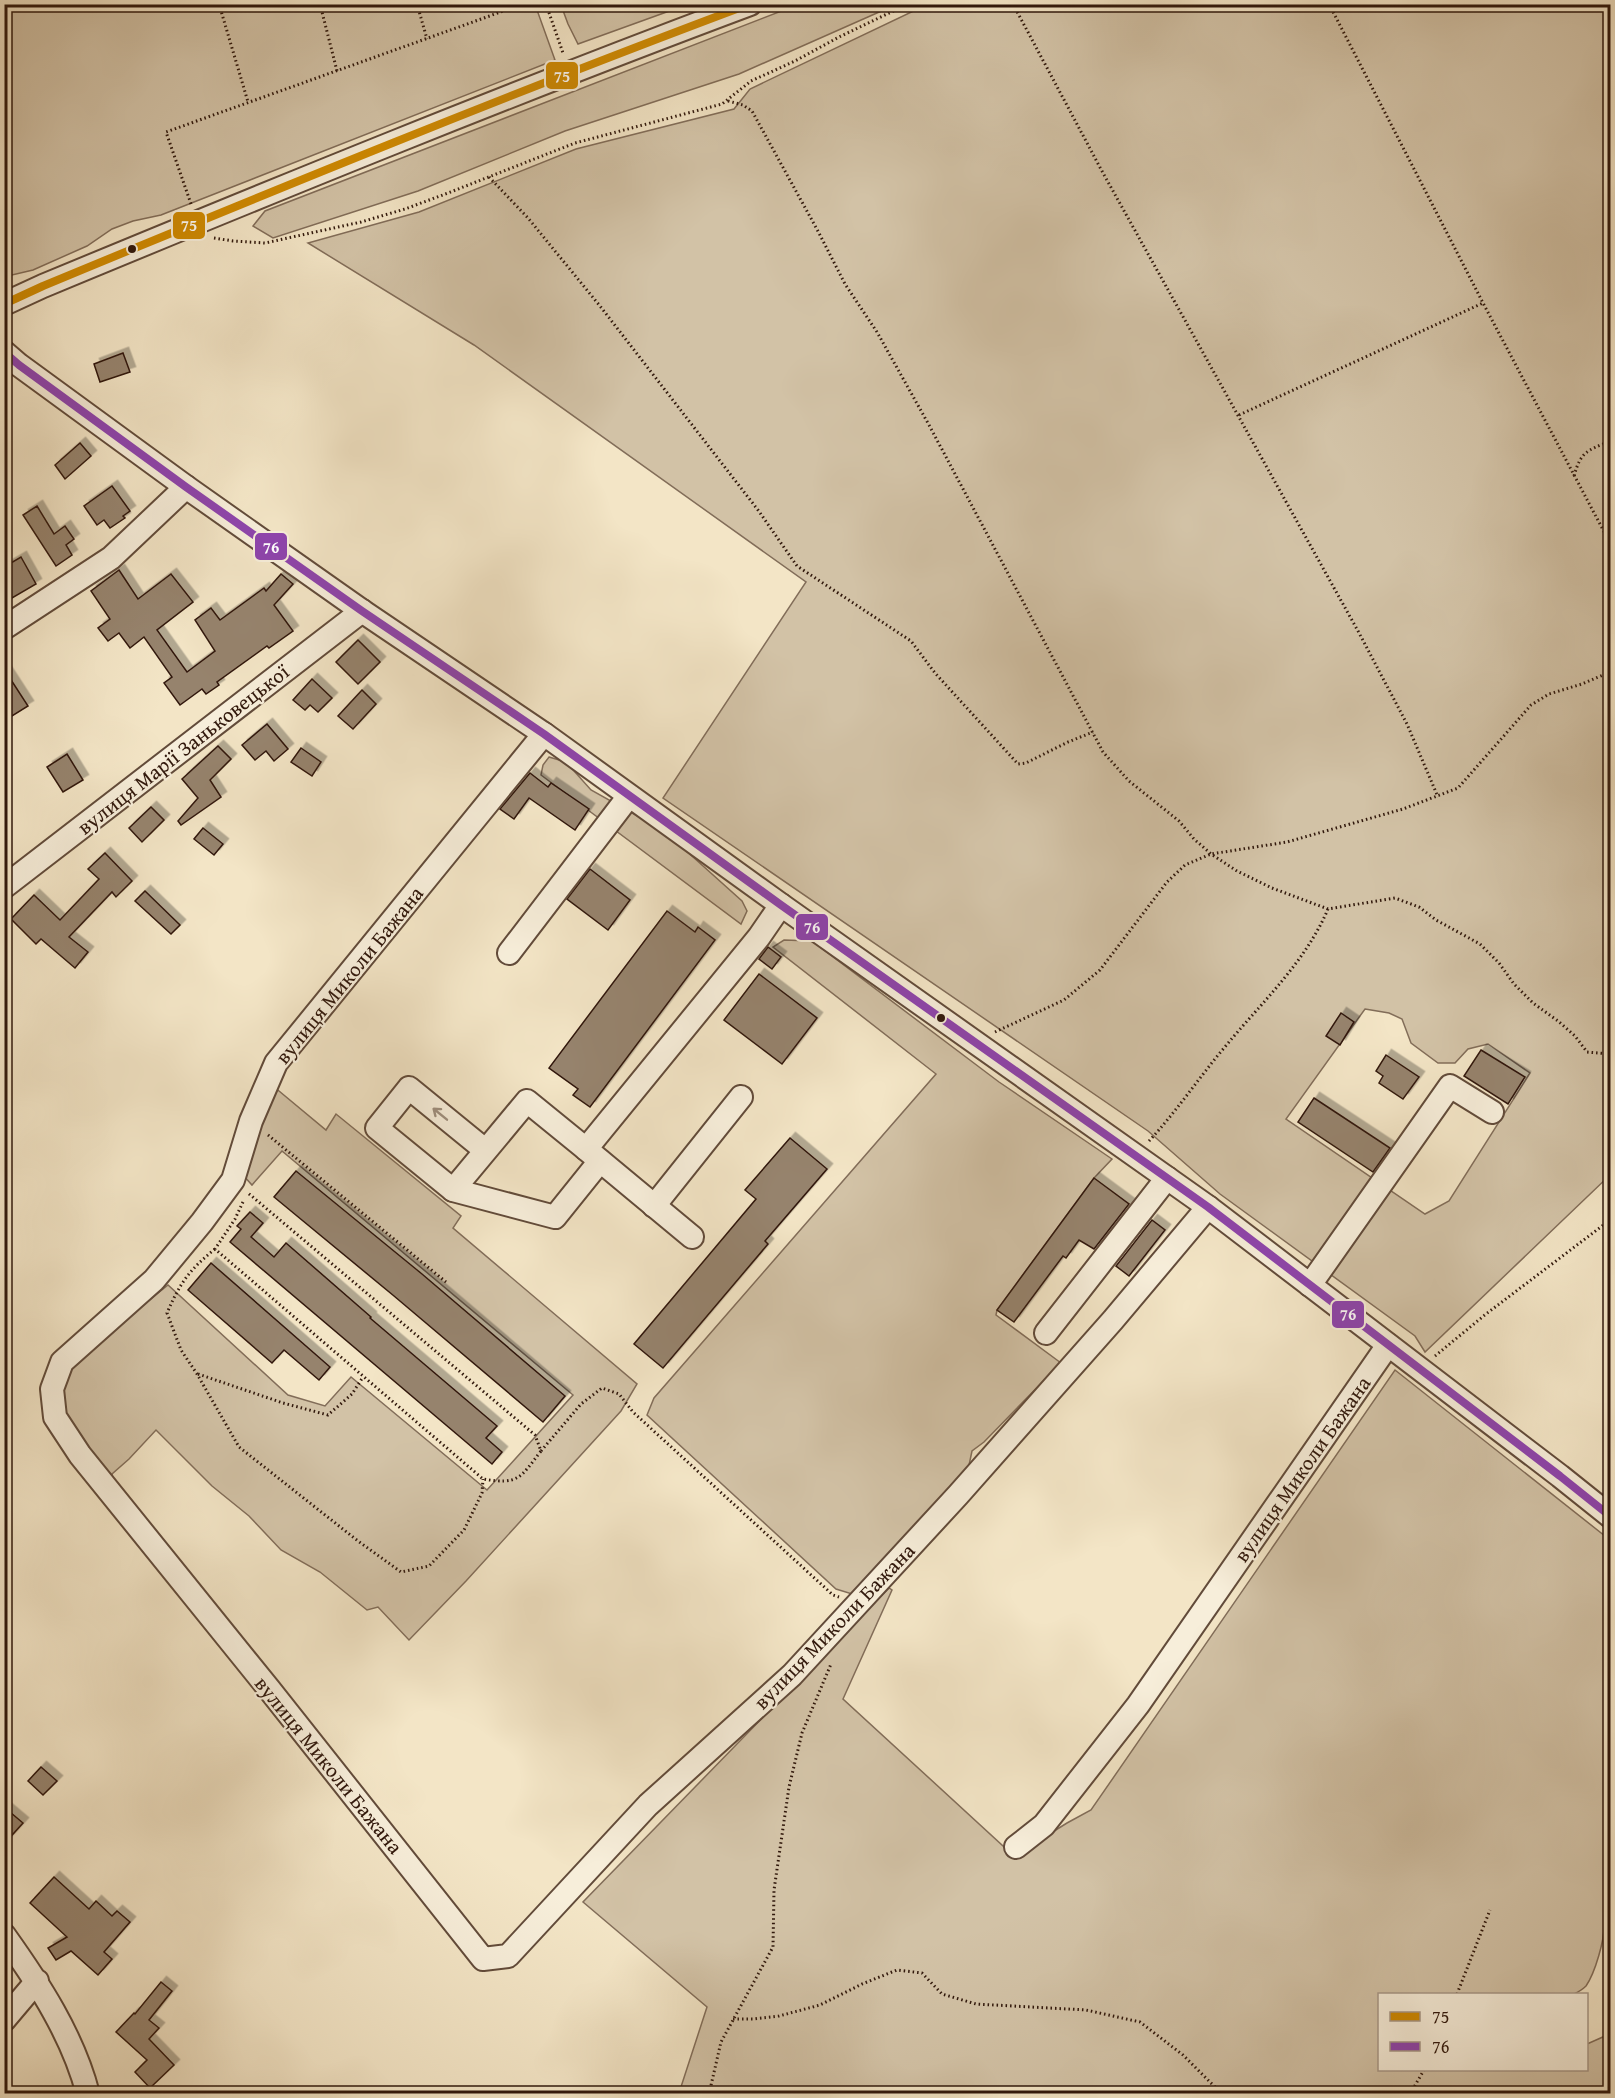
<svg xmlns="http://www.w3.org/2000/svg" width="1615" height="2098" font-family="'Gentium Book Plus',serif">
	<defs>
		<filter id="shadow"><feDropShadow dx="5.5" dy="-5.5" stdDeviation="0" flood-color="#0004"/></filter>
	</defs>
	<rect width="100%" height="100%" fill="#f3e5c6"/>
	<filter id="stains"><feTurbulence type="fractalNoise" baseFrequency=".00333" numOctaves="4"/><feColorMatrix values="0 0 0 0 .2 0 0 0 0 .09 0 0 0 0 .02 0 0 0 .5 -.17"/></filter>
	<radialGradient id="worn" r=".72"><stop offset=".6" stop-color="#630" stop-opacity="0"/><stop offset="1" stop-color="#630" stop-opacity=".3"/></radialGradient>
	<g fill="#d2c2a6" stroke="#826d59" stroke-width="1.5" fill-rule="evenodd">
		<polygon points="5,4 551,5 537,10 555,60 161,215 133,221 112,229 87,246 33,270 12,275 4,269"/>
		<polygon points="561,5 561,4 686,5 578,44 568,24"/>
		<polygon points="797,5 895,5 739,74 565,131 418,191 273,238 253,226 265,211"/>
		<path d="M926,5H1610V1175L1425,1352L1415,1336L1220,1194L1148,1131L663,798L806,582L474,345L308,243L419,212L576,149L734,109L750,89ZM1365,1009L1389,1013L1402,1019L1411,1043L1438,1063H1455L1468,1049L1488,1044L1530,1073L1449,1201L1425,1214L1286,1119Z"/>
		<polygon points="549,757 566,762 591,790 650,823 683,848 742,901 747,911 741,924 541,775 543,765"/>
		<polygon points="784,940 812,941 999,1082 1112,1159 1094,1178 997,1310 996,1315 1061,1363 984,1442 972,1451 968,1470 852,1594 836,1589 647,1415 654,1398 936,1074 773,947"/>
		<polygon points="273,1086 326,1130 336,1114 461,1216 453,1228 637,1384 621,1411 466,1581 409,1640 378,1607 367,1610 320,1572 281,1550 249,1516 212,1486 156,1430 129,1459 112,1474 114,1483 61,1413 60,1388 68,1366 168,1285 288,1395 325,1406 351,1377 487,1490 573,1395 282,1151 252,1185 243,1175"/>
		<path d="M1395,1370L1610,1540V1923L1604,1924C1605,1939 1595,1973 1586,1986C1583,1989 1578,1992 1574,1994H1380V2070H1586L1587,2044L1605,2036L1610,2031V2093H679L707,2007L583,1902L889,1588L892,1590L843,1699L1014,1856L1067,1823L1091,1810Z"/>
	</g>
	<g fill="#96836d" stroke="#31180c" stroke-width="1.5" filter="url(#shadow)">
		<polygon points="123,353 130,372 100,382 94,364"/>
		<polygon points="80,443 91,456 65,479 55,465"/>
		<polygon points="112,486 130,511 123,516 125,518 110,528 104,520 97,525 84,506"/>
		<polygon points="37,506 54,534 65,526 74,539 66,545 72,555 56,566 23,515"/>
		<polygon points="21,557 36,584 12,598 4,585 4,567"/>
		<polygon points="119,570 138,599 171,574 193,602 157,630 187,672 215,651 195,620 211,608 220,620 264,588 266,591 281,574 293,584 274,605 293,631 269,648 267,646 217,682 219,685 206,694 202,689 180,705 164,683 172,677 144,637 130,648 119,633 108,641 98,628 110,619 91,591"/>
		<polygon points="358,640 380,662 358,684 336,662"/>
		<polygon points="4,669 28,706 4,721"/>
		<polygon points="312,679 332,698 318,712 310,705 305,710 293,700"/>
		<polygon points="362,690 376,704 353,729 338,716"/>
		<polygon points="267,724 288,749 274,761 266,751 255,760 242,745"/>
		<polygon points="218,746 231,759 210,780 221,797 181,825 178,821 198,798 182,779"/>
		<polygon points="301,748 321,762 312,776 291,762"/>
		<polygon points="67,754 83,780 63,792 47,767"/>
		<polygon points="530,773 548,787 551,783 589,809 575,830 529,798 514,819 500,809"/>
		<polygon points="151,807 164,820 142,842 129,828"/>
		<polygon points="203,828 223,844 214,855 194,839"/>
		<polygon points="105,853 132,881 116,897 112,892 69,937 88,952 75,968 41,939 36,944 11,919 34,895 60,920 99,879 88,869"/>
		<polygon points="590,869 630,900 608,930 567,899"/>
		<polygon points="145,891 180,925 171,934 135,901"/>
		<polygon points="667,911 695,932 698,927 715,940 590,1107 573,1095 578,1089 549,1068"/>
		<polygon points="768,947 781,957 772,969 759,959"/>
		<polygon points="759,974 817,1018 782,1064 724,1020"/>
		<polygon points="1341,1013 1354,1022 1340,1045 1326,1036"/>
		<polygon points="1481,1050 1525,1077 1508,1104 1464,1076"/>
		<polygon points="1386,1055 1419,1077 1403,1099 1379,1083 1383,1076 1376,1071"/>
		<polygon points="1314,1098 1390,1148 1373,1172 1298,1122"/>
		<polygon points="790,1138 827,1169 765,1241 768,1244 663,1368 634,1344 756,1199 745,1190"/>
		<polygon points="296,1171 422,1274 565,1396 543,1422 394,1296 274,1197"/>
		<polygon points="1094,1178 1129,1204 1094,1249 1079,1240 1066,1258 1063,1256 1014,1322 997,1310"/>
		<polygon points="250,1212 263,1223 251,1237 274,1257 286,1243 371,1317 370,1318 497,1426 486,1438 502,1452 492,1464 230,1242 241,1229 237,1226"/>
		<polygon points="1152,1220 1165,1230 1129,1276 1116,1266"/>
		<polygon points="211,1263 330,1367 319,1380 284,1350 272,1363 188,1290"/>
		<polygon points="41,1767 57,1781 43,1795 28,1781"/>
		<polygon points="4,1807 23,1823 4,1844"/>
		<polygon points="54,1877 89,1909 96,1901 112,1916 117,1911 130,1922 104,1952 112,1959 98,1975 71,1951 56,1960 48,1948 67,1937 30,1903"/>
		<polygon points="161,1982 172,1991 149,2020 159,2028 149,2039 174,2065 150,2088 135,2072 147,2060 116,2032 134,2013 135,2014"/>
	</g>
	<g fill="none" stroke-linecap="round" stroke-linejoin="round">
		<defs>
			<g id="minor">
				<path d="M4,304L43,286C277,189 512,93 750,4"/>
				<polyline points="4,352 19,365 186,487 362,611 544,734 781,905 1208,1207 1560,1476 1610,1516"/>
				<polyline points="4,628 111,558 186,487"/>
				<polyline points="544,734 276,1063 251,1121 233,1180 202,1222 154,1280 62,1362 52,1389 55,1417 80,1455 269,1689 483,1959 508,1956 648,1805 792,1675 958,1495 1113,1320 1208,1207"/>
				<polyline points="4,887 362,611"/>
				<polyline points="509,953 629,796"/>
				<polyline points="485,1150 409,1088 377,1128 453,1190 527,1101 586,1149"/>
				<polyline points="453,1190 555,1217 600,1161"/>
				<polyline points="654,1206 741,1097"/>
				<polyline points="692,1237 586,1149 759,937 781,905"/>
				<polyline points="1310,1285 1450,1086 1492,1112"/>
				<polyline points="1046,1333 1167,1178"/>
				<polyline points="1016,1847 1044,1825 1138,1705 1388,1345"/>
				<path d="M4,1935C39,1984 73,2036 88,2094"/>
				<polyline points="4,2020 37,1981"/>
			</g>
		</defs>
		<use href="#minor" stroke="#624b3a" stroke-width="26"/>
		<g stroke="#31180c" stroke-width="3" stroke-dasharray="1.5 3" stroke-linecap="butt">
			<polyline points="219,4 248,102"/>
			<polyline points="320,4 337,71"/>
			<polyline points="417,4 427,39"/>
			<polyline points="546,4 563,53"/>
			<polyline points="1013,4 1103,173 1358,631 1407,724 1438,797"/>
			<polyline points="1329,4 1483,303 1610,543"/>
			<polyline points="728,101 743,105 752,111 819,233 845,284 877,332 929,425 1103,752 1129,781 1179,821 1194,839 1211,854 1237,871 1272,888 1328,909"/>
			<polyline points="489,177 528,218 600,306 758,510 797,566 911,641 935,673 1018,764 1026,763 1068,742 1093,732"/>
			<polyline points="191,204 166,132 523,4"/>
			<polyline points="214,238 233,241 265,243 361,222 405,209 448,193 575,143 722,104 751,81 795,61 839,37 908,4"/>
			<polyline points="1239,415 1483,303"/>
			<path d="M1574,476C1581,451 1587,451 1610,441"/>
			<polyline points="995,1032 1064,1000 1100,970 1167,882 1185,865 1211,854 1287,842 1403,809 1458,788 1531,705 1549,694 1582,684 1610,672"/>
			<polyline points="268,1135 446,1282"/>
			<path d="M1149,1141C1176,1112 1198,1079 1224,1048C1261,1003 1305,963 1328,909L1395,898L1419,907L1436,920L1480,944L1499,963L1514,984L1533,1003L1558,1021L1575,1036L1587,1052L1610,1054"/>
			<path d="M243,1202L235,1219L215,1249L483,1479C519,1485 520,1478 541,1451L535,1435L248,1193"/>
			<path d="M215,1249C189,1270 180,1283 167,1313L181,1350L197,1374L239,1447L358,1541L401,1572L429,1566L464,1530L482,1493L483,1479"/>
			<polyline points="1435,1356 1486,1314 1610,1220"/>
			<polyline points="198,1374 283,1403 328,1415 352,1394 363,1377"/>
			<polyline points="541,1451 581,1404 602,1388 619,1394 633,1412 833,1595 839,1597"/>
			<polyline points="1457,1994 1490,1910"/>
			<polyline points="733,2019 753,2019 779,2016 820,2005 862,1984 897,1970 922,1973 942,1994 976,2004 1086,2010 1140,2022 1183,2055 1222,2094"/>
			<polyline points="709,2094 721,2042 773,1947 774,1890 789,1787 802,1733 831,1664"/>
			<polyline points="1410,2094 1424,2070"/>
		</g>
		<use href="#minor" stroke="#f7eeda" stroke-width="22"/>
		<defs>
			<path id="bus-1" d="M4,304L43,286C277,189 512,93 750,4"/>
			<polyline id="bus-2" points="4,352 19,365 186,487 362,611 544,734 781,905 1208,1207 1560,1476 1610,1516"/>
		</defs>
		<use href="#bus-1" stroke="#f7eeda" stroke-width="12"/>
		<use href="#bus-2" stroke="#f7eeda" stroke-width="12"/>
		<use href="#bus-1" stroke="#cf8a02" stroke-width="8"/>
		<use href="#bus-2" stroke="#8e44ad" stroke-width="8"/>
	</g>
	<defs><path id="oneway-shaft" d="M-6 0H5M1.5-3L5.5 0L1.5 3" fill="none" stroke-width="1.6" stroke-linecap="round" stroke-linejoin="round" transform="scale(1.5)"/></defs>
	<use stroke="#9e8e7d" href="#oneway-shaft" transform="translate(440 1114) rotate(-141)"/>
	<g fill="#31180c" stroke="#f7eeda" stroke-width="2">
		<circle cx="132" cy="249" r="5"/>
		<circle cx="941" cy="1018" r="5"/>
	</g>
	<g text-anchor="middle" dominant-baseline="central" stroke-width="4.5" stroke-linejoin="round" paint-order="stroke">
		<g font-size="21" fill="#31180c" stroke="#f7eeda">
			<text transform="translate(183 749) rotate(-38)">вулиця Марії Заньковецької</text>
			<text transform="translate(349 975) rotate(-51)">вулиця Миколи Бажана</text>
			<text transform="translate(1302 1469) rotate(-55)">вулиця Миколи Бажана</text>
			<text transform="translate(834 1626) rotate(-46)">вулиця Миколи Бажана</text>
			<text transform="translate(329 1765) rotate(51)">вулиця Миколи Бажана</text>
		</g>
	</g>
	<g stroke="#f7eeda" stroke-width="2">
		<rect x="545" y="61" width="34" height="29" rx="6" fill="#cf8a02"/>
		<rect x="172" y="211" width="34" height="29" rx="6" fill="#cf8a02"/>
		<rect x="254" y="532" width="34" height="29" rx="6" fill="#8e44ad"/>
		<rect x="795" y="913" width="34" height="28" rx="6" fill="#8e44ad"/>
		<rect x="1331" y="1300" width="34" height="29" rx="6" fill="#8e44ad"/>
	</g>
	<g font-size="16" text-anchor="middle" font-weight="bold" fill="#fff">
		<text x="562" y="82">75</text>
		<text x="189" y="231">75</text>
		<text x="271" y="553">76</text>
		<text x="812" y="933">76</text>
		<text x="1348" y="1320">76</text>
	</g>
	<rect width="1615" height="2098" fill="none" stroke="#f3e5c6" stroke-width="24"/>
	<rect x="6" y="6" width="1603" height="2086" fill="none" stroke="#31180c" stroke-width="3"/>
	<rect x="12" y="12" width="1591" height="2074" fill="none" stroke="#31180c" stroke-width="1.5"/>
	<rect x="1378" y="1993" width="210" height="78" fill="#f7eeda" stroke="#a89888" stroke-width="1.5"/>
	<rect x="1390" y="2012" width="30" height="9" fill="#cf8a02" stroke="#a89888" stroke-width="1.5"/>
	<text x="1432" y="2023" font-size="18" fill="#31180c">75</text>
	<rect x="1390" y="2042" width="30" height="9" fill="#8e44ad" stroke="#a89888" stroke-width="1.5"/>
	<text x="1432" y="2053" font-size="18" fill="#31180c">76</text>
	<rect width="100%" height="100%" filter="url(#stains)"/>
	<rect width="100%" height="100%" fill="url(#worn)"/>
</svg>
